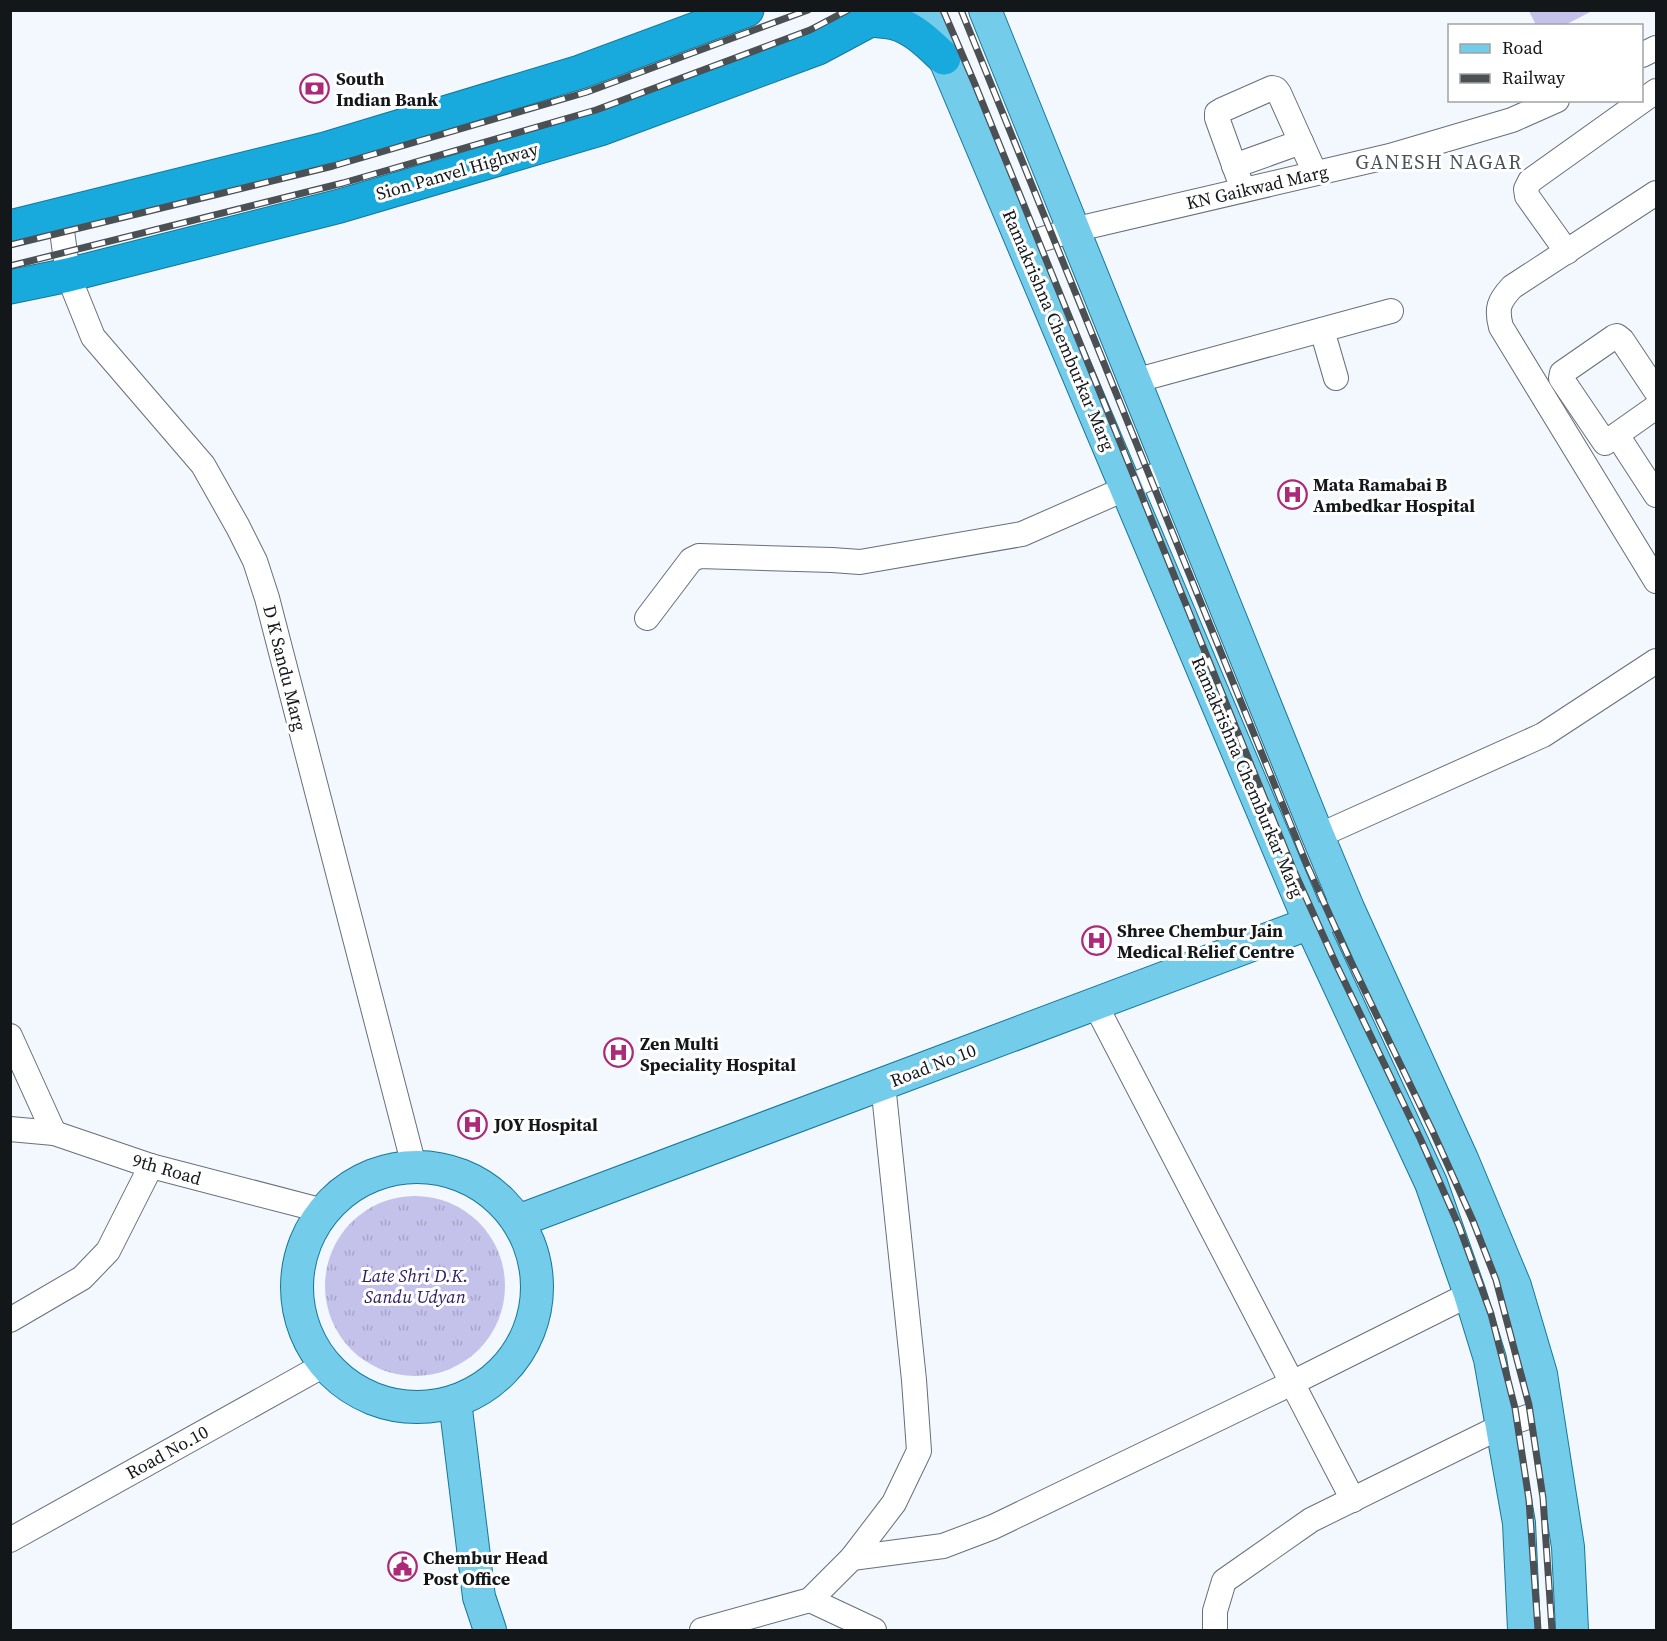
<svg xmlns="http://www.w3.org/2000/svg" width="1667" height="1641" font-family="'Source Serif 4',serif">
	<defs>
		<pattern id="park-tufts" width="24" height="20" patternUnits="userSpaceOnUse" patternTransform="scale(1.5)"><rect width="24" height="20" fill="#c4c1eb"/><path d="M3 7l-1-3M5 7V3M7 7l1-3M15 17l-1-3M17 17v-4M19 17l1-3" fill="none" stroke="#a8a5c9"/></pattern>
	</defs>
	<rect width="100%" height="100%" fill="#f2f8fe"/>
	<polygon fill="#c4c1eb" points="1529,11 1592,11 1565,25 1536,25"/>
	<circle fill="url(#park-tufts)" cx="415" cy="1286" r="90"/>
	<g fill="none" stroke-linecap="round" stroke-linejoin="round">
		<defs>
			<g id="minor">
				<polyline points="1642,55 1656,48"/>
				<polyline points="1234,166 1301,142"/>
				<polyline points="1243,190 1217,118 1217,113 1222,110 1272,88 1276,89 1279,93 1315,173"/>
				<path d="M1656,193L1512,287C1499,301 1496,308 1501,327L1656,581"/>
				<polyline points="60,216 68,275 93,337 203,465 238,527 255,561 267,598 414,1166"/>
				<polyline points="1023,245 1073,230 1390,156 1512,120 1557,100"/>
				<polyline points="1567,252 1527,196 1526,189 1530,181 1656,91"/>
				<polyline points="1322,330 1336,378"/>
				<polyline points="1134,381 1391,311"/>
				<polyline points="1656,391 1622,340 1617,336 1614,337 1562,373 1561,378 1565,384 1605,443 1656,407"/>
				<polyline points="1617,435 1656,495"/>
				<polyline points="647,618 691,560 699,556 832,560 860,562 1022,534 1170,469"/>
				<polyline points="1318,836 1543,735 1656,661"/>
				<polyline points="1095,1004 1353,1500"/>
				<polyline points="10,1036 54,1133"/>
				<polyline points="10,1129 54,1133 151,1166 324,1211"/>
				<polyline points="10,1320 82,1278 108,1251 151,1166"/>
				<polyline points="10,1540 324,1365"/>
				<polyline points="852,1558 943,1546 993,1527 1292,1383 1470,1294"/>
				<polyline points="810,1600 874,1630"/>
				<polyline points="702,1630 810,1600 852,1558 894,1503 919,1451 914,1380 883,1084"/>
				<polyline points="1215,1630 1215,1611 1224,1581 1311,1520 1502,1426 1547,1410"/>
			</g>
			<g id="major">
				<polyline points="924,10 1310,923 1431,1183 1470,1294 1490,1359 1519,1523 1524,1630"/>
				<polyline points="985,10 1318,836 1348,908 1462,1159 1515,1286 1541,1374 1568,1547 1572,1630"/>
				<circle cx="417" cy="1287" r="120"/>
				<polyline points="518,1221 1329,916"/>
				<polyline points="455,1401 479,1597 490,1630"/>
			</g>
			<g id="highway">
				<path d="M870,20C878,21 887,21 894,23C914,28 930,45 944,58"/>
				<polyline points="10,227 325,149 580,72 747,10"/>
				<polyline points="10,287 68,275 340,206 600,129 818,48 889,10"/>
			</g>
		</defs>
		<use href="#minor" stroke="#676f78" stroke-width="26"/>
		<use href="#major" stroke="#167799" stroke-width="34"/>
		<use href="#highway" stroke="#167799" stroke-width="35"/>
		<use href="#minor" stroke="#fff" stroke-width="24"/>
		<use href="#major" stroke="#74cceb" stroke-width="32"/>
		<use href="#highway" stroke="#18aadd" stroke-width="33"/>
		<defs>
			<g id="rail">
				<polyline points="943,10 974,82 1294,871 1336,964 1420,1138 1459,1226 1491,1314 1515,1408 1529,1500 1538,1630"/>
				<polyline points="961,10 1307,865 1349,958 1433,1132 1473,1221 1496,1280 1529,1405 1543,1498 1552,1630"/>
				<polyline points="10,245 333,166 587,92 808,10"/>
				<polyline points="10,266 343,183 596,110 810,30 848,10"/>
			</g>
		</defs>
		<use href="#rail" stroke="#4b5054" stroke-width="7"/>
		<use href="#rail" stroke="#fff" stroke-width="4.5" stroke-dasharray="14" stroke-linecap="butt"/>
	</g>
	<defs>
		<symbol id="bank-ring" viewBox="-11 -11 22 22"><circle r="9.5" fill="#fff" stroke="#ab2b79" stroke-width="1.5"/><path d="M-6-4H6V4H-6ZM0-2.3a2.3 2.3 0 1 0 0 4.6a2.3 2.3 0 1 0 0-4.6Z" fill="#ab2b79"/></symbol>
		<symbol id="hospital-ring" viewBox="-11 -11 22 22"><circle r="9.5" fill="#fff" stroke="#ab2b79" stroke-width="1.5"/><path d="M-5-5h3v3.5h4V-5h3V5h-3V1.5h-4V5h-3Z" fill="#ab2b79"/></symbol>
		<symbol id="civic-ring" viewBox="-11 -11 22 22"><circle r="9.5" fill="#fff" stroke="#ab2b79" stroke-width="1.5"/><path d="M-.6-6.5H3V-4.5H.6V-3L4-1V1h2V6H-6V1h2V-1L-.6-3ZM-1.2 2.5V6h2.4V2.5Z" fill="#ab2b79"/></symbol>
	</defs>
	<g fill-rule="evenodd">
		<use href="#bank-ring" x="298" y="72" width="33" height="33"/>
		<use href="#hospital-ring" x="1276" y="478" width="33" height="33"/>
		<use href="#hospital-ring" x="1080" y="924" width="33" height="33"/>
		<use href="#hospital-ring" x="602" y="1036" width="33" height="33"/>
		<use href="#hospital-ring" x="456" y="1108" width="33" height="33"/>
		<use href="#civic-ring" x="386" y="1550" width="33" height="33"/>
	</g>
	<g text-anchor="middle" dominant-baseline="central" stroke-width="6" stroke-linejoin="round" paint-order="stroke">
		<g font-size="18" font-weight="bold" fill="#13171a" stroke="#fff" text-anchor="start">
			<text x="336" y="78">South<tspan x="336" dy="21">Indian Bank</tspan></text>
			<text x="1313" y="484">Mata Ramabai B<tspan x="1313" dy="21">Ambedkar Hospital</tspan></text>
			<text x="1117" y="930">Shree Chembur Jain<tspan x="1117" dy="21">Medical Relief Centre</tspan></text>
			<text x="640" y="1043">Zen Multi<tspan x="640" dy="21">Speciality Hospital</tspan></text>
			<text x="494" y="1124">JOY Hospital</text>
			<text x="423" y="1557">Chembur Head<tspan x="423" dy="21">Post Office</tspan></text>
		</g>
		<g font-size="18" fill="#13171a" stroke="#fff">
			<text transform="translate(457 171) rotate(-16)">Sion Panvel Highway</text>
			<text transform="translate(1257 187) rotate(-13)">KN Gaikwad Marg</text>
			<text transform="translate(1059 330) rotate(67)">Ramakrishna Chemburkar Marg</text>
			<text transform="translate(285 668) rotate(76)">D K Sandu Marg</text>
			<text transform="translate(1248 777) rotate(67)">Ramakrishna Chemburkar Marg</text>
			<text transform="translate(933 1065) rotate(-21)">Road No 10</text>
			<text transform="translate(167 1169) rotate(16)">9th Road</text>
			<text transform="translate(167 1452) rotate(-29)">Road No.10</text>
		</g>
		<g font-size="18" font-style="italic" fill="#2e1c63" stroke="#fff">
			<text x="415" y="1275">Late Shri D.K.<tspan x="415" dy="21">Sandu Udyan</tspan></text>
		</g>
		<g font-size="20" letter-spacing="1.5" fill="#4b535b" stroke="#fff">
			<text x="1439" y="162">GANESH NAGAR</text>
		</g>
	</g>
	<rect width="1667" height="1641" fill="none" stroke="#13171a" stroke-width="24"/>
	<rect x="1448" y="24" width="195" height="78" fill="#ffffff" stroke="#a1a2a3" stroke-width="1.5"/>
	<rect x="1460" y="44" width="30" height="9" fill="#74cceb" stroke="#a1a2a3" stroke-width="1.5"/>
	<text x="1502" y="54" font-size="18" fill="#13171a">Road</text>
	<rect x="1460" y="74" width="30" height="9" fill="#4b5054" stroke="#a1a2a3" stroke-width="1.5"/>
	<text x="1502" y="84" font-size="18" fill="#13171a">Railway</text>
</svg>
